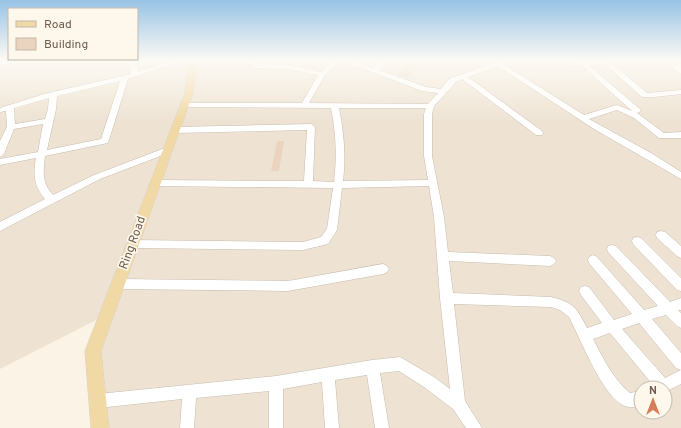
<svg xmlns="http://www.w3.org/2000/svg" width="681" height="428" font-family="Overpass,sans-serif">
	<rect width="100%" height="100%" fill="#faf3e6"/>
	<path fill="#eee3d3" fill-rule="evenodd" d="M0,61H681V428H98L93,351L102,317L0,369ZM641,388H665V412H641Z"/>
	<g fill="#ead3bf">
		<polygon points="410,61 420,64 407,78 397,75"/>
		<polygon points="277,141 284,141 279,171 271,171"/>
	</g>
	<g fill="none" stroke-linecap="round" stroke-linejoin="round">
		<defs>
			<g id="minor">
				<polygon points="2,61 9,61 0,68 0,63"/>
				<polygon points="81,61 87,61 87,63 82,64"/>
				<path d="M130,61H136L138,72L170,61H181L128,79L108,143L45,156C43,172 42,183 53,195L94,175L165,148H171L172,150L171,152L100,179L0,231V222L45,199C34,186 33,175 36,158L0,165V159L38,152L43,124L14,129L4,154L0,157V141L7,127L6,111L0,112V108L44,94L131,74ZM120,81L101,139L47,150L56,109L57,96ZM49,98L48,109L45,119L15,124L14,108Z"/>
				<path d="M245,61H253L258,64L288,65L321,72L332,61H339L325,75L309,103L428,104L438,93L422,91L343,61H353L373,68L381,61H388L379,70L426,87L441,89L450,78L460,75L498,61H508L503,64L584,115L617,105L632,111L581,65H564V63L609,61L647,93L681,90V94L654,97H642L605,64L588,65L640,109L641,111L637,113L664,133L681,132V138H659L634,118L617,110L589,119L651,153L681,172V179L594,129L498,66L468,77L542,131L543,133L542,135H536L462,79L456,82L434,106L432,114V156L444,217L448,252L550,256L554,258L556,261L554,264L550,266L449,261L453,293L551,297C573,302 577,308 587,328L602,323L581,295L579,291L581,287L585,286L589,287L614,320L632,314L589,263L588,260L589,257L593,255L597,257L644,310L658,306L608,252L607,249L608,246L612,245L616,246L670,302L681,298V310H678L681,313V328L677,326L666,315L652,319L681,353V370L676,368L639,323L622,329L665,378L681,370V384L665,392V388H652L653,385L610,333L593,339C603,358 613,379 630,393L641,391V405C634,408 627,408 621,404C601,392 580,338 569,317L560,310L551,307L454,304L465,401L482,428H466L453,409L424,387L399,371L380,373L389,428H375L367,375L335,380L339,428H325L322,382L283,389V428H269V391L196,398L194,428H180L182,399L98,408L93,406L91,401L93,396L98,394L276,376L372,360L400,357L434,377L450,389L440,298L434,217L429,186L342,188L337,230L328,244L303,250L133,248L129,247L128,244L129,241L133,240L303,242L321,237L327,229L333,188L155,186L150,183L155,180L304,181L307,130L175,133L171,130L175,127L311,124L315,127L313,181L334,182C337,156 336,133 331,108L181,107V103H302L318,75L288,69L256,68ZM339,108H426L424,114V156L428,180L343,181C346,156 344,133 339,108Z"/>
				<polygon points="681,64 681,74 672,67"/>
				<polygon points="661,231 665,232 681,246 681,258 677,256 657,238 656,235 657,232"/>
				<polygon points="637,237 641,238 681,278 681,291 677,290 633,244 632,241 633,238"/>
				<polygon points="383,264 387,266 389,269 387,272 383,274 288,291 118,289 114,288 112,284 114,280 118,279 288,281"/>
			</g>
			<polygon id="major" points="189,61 197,61 193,93 101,351 109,428 91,428 85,351 185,93"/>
		</defs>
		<use href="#minor" stroke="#c7baac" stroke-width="1"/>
		<use href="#major" stroke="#d7d1cd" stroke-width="1"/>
		<use href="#minor" fill="#fff" fill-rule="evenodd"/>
		<use href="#major" fill="#f1d9a6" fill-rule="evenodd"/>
	</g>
	<linearGradient id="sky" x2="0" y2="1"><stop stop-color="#97c3e5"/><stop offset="0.5" stop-color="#fdfaf4"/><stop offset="1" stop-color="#fdfaf4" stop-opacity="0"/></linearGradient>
	<rect width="681" height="121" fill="url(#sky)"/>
	<g text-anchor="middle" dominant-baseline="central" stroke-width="3.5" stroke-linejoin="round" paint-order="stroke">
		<g font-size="12" fill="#705c4e" stroke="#fdf7ec">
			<text transform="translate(133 243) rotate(-70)">Ring Road</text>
		</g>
	</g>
	<rect x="8" y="8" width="130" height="52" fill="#fdf7ec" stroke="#c5b9ad"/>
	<rect x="16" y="21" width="20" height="6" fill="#f1d9a6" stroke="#c5b9ad"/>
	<text x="44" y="28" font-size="12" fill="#705c4e">Road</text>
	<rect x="16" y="38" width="20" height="12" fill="#ead3bf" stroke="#c5b9ad"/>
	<text x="44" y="48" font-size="12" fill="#705c4e">Building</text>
	<g transform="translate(653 400)"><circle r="19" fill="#fdf7ec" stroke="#c5b9ad"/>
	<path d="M0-3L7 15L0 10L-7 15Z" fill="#d67c59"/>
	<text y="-6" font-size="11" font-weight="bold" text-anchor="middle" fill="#705c4e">N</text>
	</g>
</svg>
